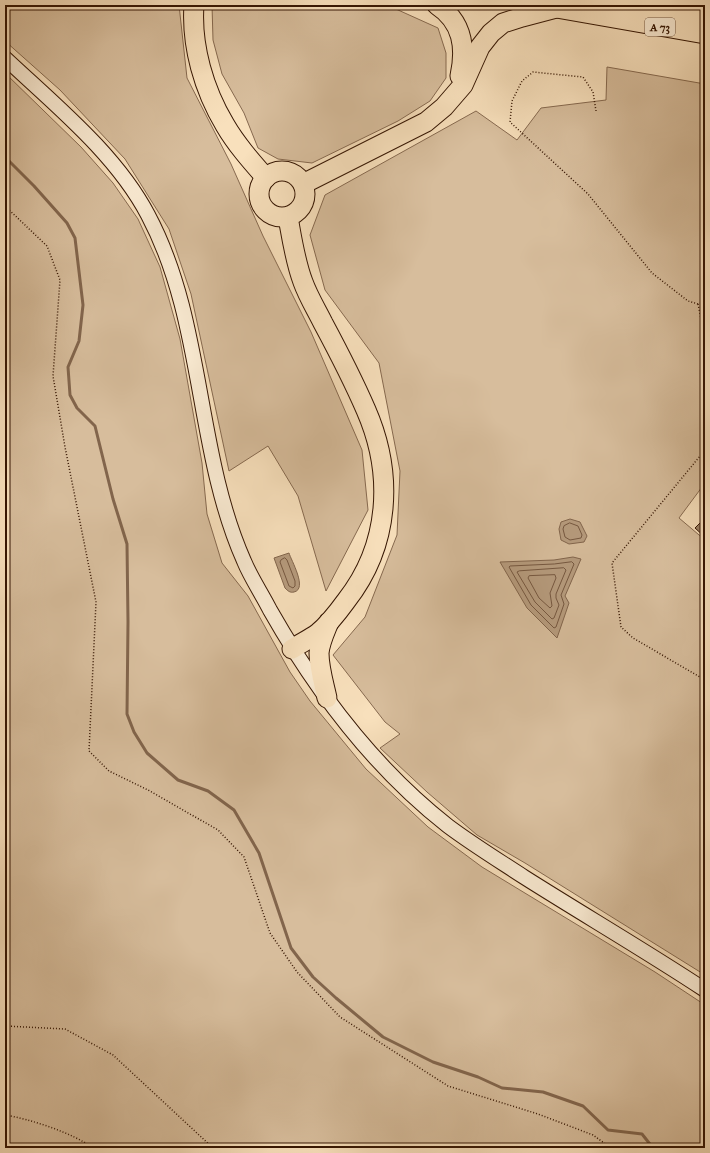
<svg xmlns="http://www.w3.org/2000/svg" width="710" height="1153" font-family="'IM FELL Great Primer',serif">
	<rect width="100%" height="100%" fill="#f8e0bc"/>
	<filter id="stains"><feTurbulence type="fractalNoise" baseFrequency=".005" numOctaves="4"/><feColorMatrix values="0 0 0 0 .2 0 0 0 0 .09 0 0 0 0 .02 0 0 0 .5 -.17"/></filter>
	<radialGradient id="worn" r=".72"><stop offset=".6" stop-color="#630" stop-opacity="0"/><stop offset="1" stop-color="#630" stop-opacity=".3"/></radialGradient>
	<g fill="#d7bd9c" stroke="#86694f">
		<polygon points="5,5 179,5 187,78 231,164 263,236 311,332 362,450 368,510 326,591 298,496 268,446 229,471 191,294 169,229 125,159 60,90 5,41"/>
		<polygon points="212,5 387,5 438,28 446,53 446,78 430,101 398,121 312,163 278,159 258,148 244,113 222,74 213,40"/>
		<polygon points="607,67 705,84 705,483 679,518 705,540 705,975 525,863 477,835 427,792 380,748 400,734 385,722 333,655 365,617 397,535 400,471 379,363 325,290 310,235 325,195 476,111 517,140 541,108 606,100"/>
		<polygon points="5,73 81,147 113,183 138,219 160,267 180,339 202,463 207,514 222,563 248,596 290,672 310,701 366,769 428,827 482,867 655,972 705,1005 705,1148 5,1148"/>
	</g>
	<g fill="#b69b7d" stroke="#82654c">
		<polygon points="570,519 580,522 587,536 584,542 569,544 561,540 559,529 561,522"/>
		<path d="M289,553C291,560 308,589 294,592C290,593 288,591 285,588L274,558Z"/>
		<polygon points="573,557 581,559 565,596 569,603 557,638 527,608 500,562 554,560"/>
	</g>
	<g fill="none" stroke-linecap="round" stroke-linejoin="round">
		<g stroke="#765840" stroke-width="1">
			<polygon points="570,523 578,526 582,535 581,538 570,540 565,537 563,529 564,526"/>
			<polygon points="285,558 287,560 295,581 295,586 293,588 289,586 280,562 281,560"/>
			<polygon points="572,562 574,564 561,595 564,604 556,627 554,628 531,605 509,567 510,566 554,564"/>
			<polygon points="564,568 566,570 556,594 556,598 559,605 554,618 552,619 535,602 517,572 519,571"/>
			<polygon points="555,575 556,578 550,593 552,606 550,608 539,598 528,578 529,576"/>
		</g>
		<polyline stroke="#82654c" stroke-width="3" points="5,157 34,186 67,223 75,238 83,305 79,341 68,367 70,395 77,408 95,426 113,499 127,544 128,622 127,714 134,732 147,753 178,780 208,791 234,810 259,853 291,948 313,977 336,998 383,1037 433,1062 478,1077 502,1088 543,1092 583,1106 608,1130 642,1134 653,1148"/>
	</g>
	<polygon fill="#9a7f63" stroke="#351502" points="705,518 705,537 695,528"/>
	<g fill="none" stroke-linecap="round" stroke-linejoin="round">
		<defs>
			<path id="secondary" d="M5,58C55,105 116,154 148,215C205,322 195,451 244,561C251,578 262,594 270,610C316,691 374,768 448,826C472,844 498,860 524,877C584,915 646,951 705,990"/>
			<g id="highway">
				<path d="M194,5C191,46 204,90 225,125C236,144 251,161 266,178"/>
				<path d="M437,5C463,22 466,48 460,76"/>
				<polyline points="627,5 705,19"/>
				<polyline points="545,6 705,34"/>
				<circle cx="282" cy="194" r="23"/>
				<polyline points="303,184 426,122 444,107 463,85 480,47 491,33 503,23 522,17 556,8"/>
				<path d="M288,217C292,239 295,261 303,282C308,296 316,309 323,323C338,351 353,380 366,410C394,474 390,545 346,601C338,612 329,624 318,633C310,639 301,643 292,649"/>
				<path d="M327,698C324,684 319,668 319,653C320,642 325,632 329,622"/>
			</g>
		</defs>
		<use href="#secondary" stroke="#351502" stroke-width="16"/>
		<use href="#highway" stroke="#351502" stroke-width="21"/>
		<g stroke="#351502" stroke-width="1.5" stroke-dasharray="1 2" stroke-linecap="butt">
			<polyline points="596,111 593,92 583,77 533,72 522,81 512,101 510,122 588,194 652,273 688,301 698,304 705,302"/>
			<polyline points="5,206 47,246 60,280 53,376 65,447 96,602 89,751 109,771 148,790 218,830 244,857 270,933 297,972 340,1017 448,1086 538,1114 593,1135 611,1148"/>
			<polyline points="698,304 705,338"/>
			<polyline points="705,450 612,563 621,627 633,638 705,680"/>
			<polyline points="5,1026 65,1029 113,1055 213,1148"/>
			<path d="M5,1115C30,1119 73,1133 93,1148"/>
		</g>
		<use href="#secondary" stroke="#faebd3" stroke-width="14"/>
		<use href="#highway" stroke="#f8e0bc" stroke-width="19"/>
	</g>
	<g text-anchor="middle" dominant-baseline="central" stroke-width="3.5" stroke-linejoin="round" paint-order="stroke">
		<rect fill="#faebd3" stroke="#705541" stroke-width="1" x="645" y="18" width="30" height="18" rx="3"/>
		<g font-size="11" font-weight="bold" fill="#351502">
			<text x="660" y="27">A 73</text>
		</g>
	</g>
	<rect width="710" height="1153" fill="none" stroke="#f8e0bc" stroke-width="20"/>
	<rect x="6" y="6" width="698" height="1141" fill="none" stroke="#351502" stroke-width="2"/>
	<rect x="10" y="10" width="690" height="1133" fill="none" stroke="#351502"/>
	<rect width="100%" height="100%" filter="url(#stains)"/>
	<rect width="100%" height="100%" fill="url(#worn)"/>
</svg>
